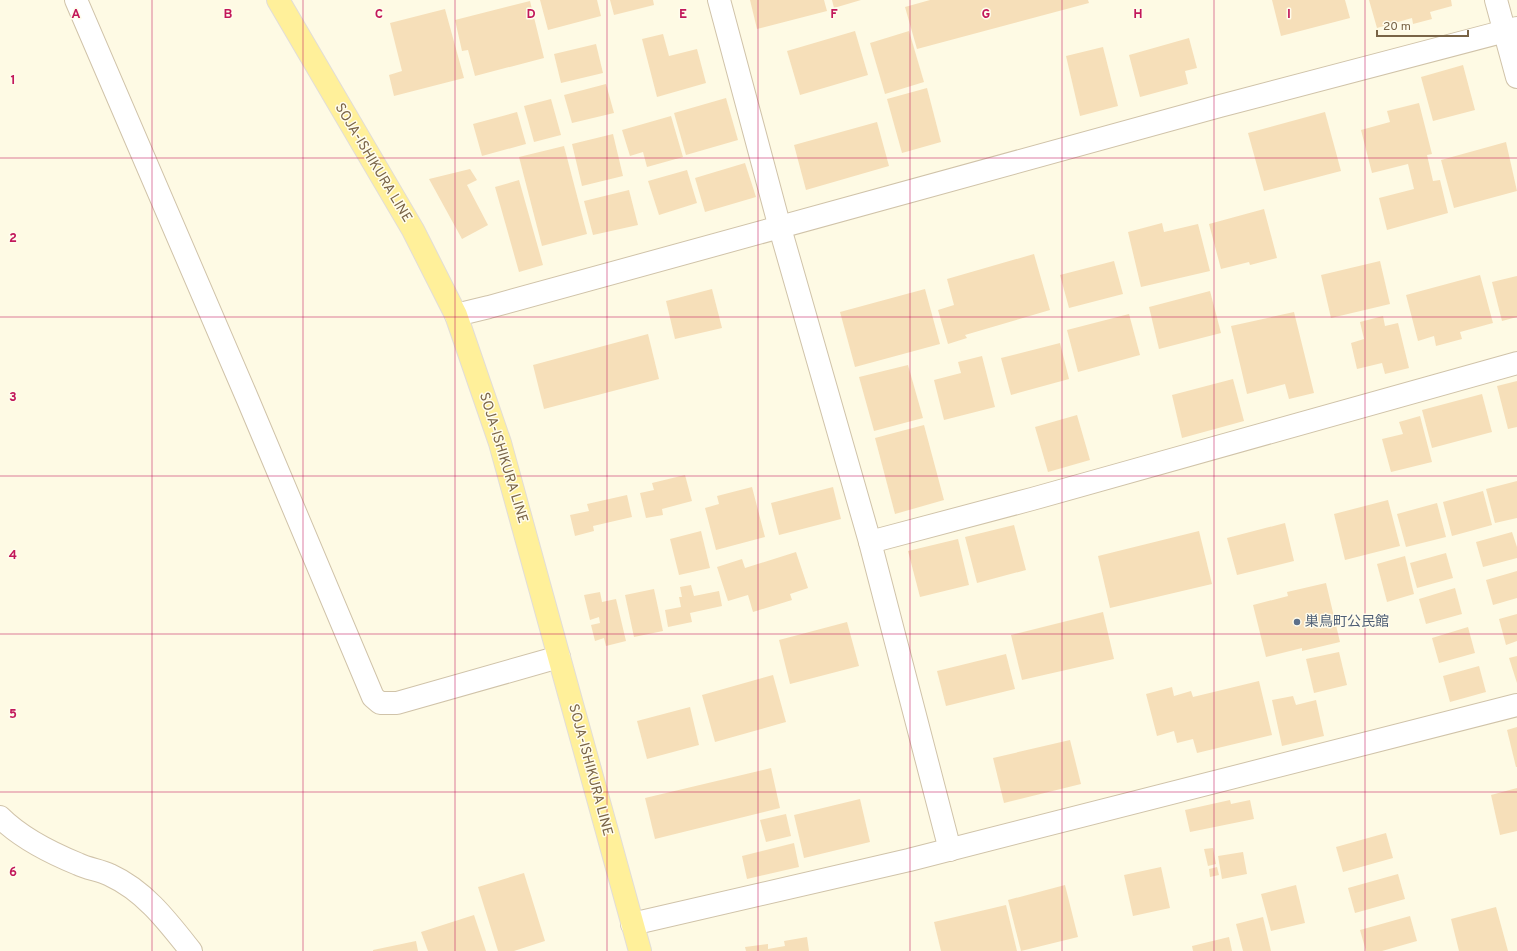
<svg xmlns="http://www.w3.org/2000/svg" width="1517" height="951" font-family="Overpass,'Noto Sans JP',sans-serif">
	<rect width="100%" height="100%" fill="#fefae4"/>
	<g fill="#f6dfb9">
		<polygon points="540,0 597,0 601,16 548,30"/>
		<polygon points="610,0 653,0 654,5 614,15"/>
		<polygon points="750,0 824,0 827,11 757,29"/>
		<polygon points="832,0 861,0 834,8"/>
		<polygon points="930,0 1088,0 1089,3 917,49 905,7"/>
		<polygon points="1272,0 1345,0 1350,18 1281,36"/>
		<polygon points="1369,0 1451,0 1452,6 1430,12 1432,19 1413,24 1412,18 1377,28"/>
		<polygon points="530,1 544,58 475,76 468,50 462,51 455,20"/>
		<polygon points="445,9 464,78 394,96 389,75 402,71 390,23"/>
		<polygon points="855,31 868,75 800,95 787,51"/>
		<polygon points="909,31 924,82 885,94 870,43"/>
		<polygon points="663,34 669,56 697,49 706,83 657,97 642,39"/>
		<polygon points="1189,38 1197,68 1185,71 1188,84 1140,97 1129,55"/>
		<polygon points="596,44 603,73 561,83 554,54"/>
		<polygon points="1103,47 1118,106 1080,116 1066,56"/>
		<polygon points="1463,65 1475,110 1433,121 1421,77"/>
		<polygon points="606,84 614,113 572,123 564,95"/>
		<polygon points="927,88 941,142 902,153 887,99"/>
		<polygon points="726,98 738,140 686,155 674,113"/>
		<polygon points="551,99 561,135 534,142 524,106"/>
		<polygon points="1419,103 1432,154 1427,155 1433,181 1440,180 1448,213 1387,230 1379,198 1414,189 1408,164 1372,173 1361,130 1390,122 1387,111"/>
		<polygon points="517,112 526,144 482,156 473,124"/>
		<polygon points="1325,112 1341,171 1264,191 1248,133"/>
		<polygon points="671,116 683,157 647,167 643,152 630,156 622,130"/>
		<polygon points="877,122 889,166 806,190 794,145"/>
		<polygon points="613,134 623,176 582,186 572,144"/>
		<polygon points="1506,142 1517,191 1454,208 1441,160"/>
		<polygon points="564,146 587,234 542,246 519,157"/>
		<polygon points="745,163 756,197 705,212 695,178"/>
		<polygon points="470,169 477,180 467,185 488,225 462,239 429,179"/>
		<polygon points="687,170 697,203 659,215 648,181"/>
		<polygon points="519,180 543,265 519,272 495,187"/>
		<polygon points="629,190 638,225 593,235 584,201"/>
		<polygon points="1264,209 1277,258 1250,265 1249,262 1221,269 1209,224"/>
		<polygon points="1162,223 1164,232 1198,224 1210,271 1141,287 1128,232"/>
		<polygon points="1034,254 1050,310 965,335 967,338 948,344 938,310 954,305 947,279"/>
		<polygon points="1114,261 1123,294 1069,308 1060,275"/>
		<polygon points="1380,261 1390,304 1331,318 1321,275"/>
		<polygon points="1480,275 1493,323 1460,332 1462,339 1436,346 1434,336 1418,341 1406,295"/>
		<polygon points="1517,276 1517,317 1502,321 1492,282"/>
		<polygon points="712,289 722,328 675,339 666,301"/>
		<polygon points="925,289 940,344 855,367 840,312"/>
		<polygon points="1210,291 1221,333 1159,349 1149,307"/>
		<polygon points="1294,312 1314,393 1289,399 1285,384 1247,394 1231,326"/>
		<polygon points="1129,314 1140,355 1078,372 1067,330"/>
		<polygon points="1383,316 1385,326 1398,323 1409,368 1385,374 1382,363 1357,369 1351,343 1364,339 1360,322"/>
		<polygon points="648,334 659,379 544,409 533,365"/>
		<polygon points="1060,343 1069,379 1011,395 1001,358"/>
		<polygon points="982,356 995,407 944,420 934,380 961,373 958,362"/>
		<polygon points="908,365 923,418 874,431 859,377"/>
		<polygon points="1233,379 1244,421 1182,438 1172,395"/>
		<polygon points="1517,381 1517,427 1508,429 1497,386"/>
		<polygon points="1482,394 1492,432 1432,448 1422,410"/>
		<polygon points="1077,415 1090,460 1048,472 1035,427"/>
		<polygon points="1420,416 1432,462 1391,472 1382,439 1403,434 1399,422"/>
		<polygon points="924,425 944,500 895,514 875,438"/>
		<polygon points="685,475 692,501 662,509 663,515 646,518 640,493 654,490 652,483"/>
		<polygon points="1517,481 1517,518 1495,523 1486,489"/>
		<polygon points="752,487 765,537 716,550 705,508 719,504 717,496"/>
		<polygon points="833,487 841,519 779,535 771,503"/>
		<polygon points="1483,491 1492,525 1452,536 1443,502"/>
		<polygon points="627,495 632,517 593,526 594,531 575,536 570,515 589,511 587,504"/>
		<polygon points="1388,500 1400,546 1345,560 1334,514"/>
		<polygon points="1437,503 1446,537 1406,547 1397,514"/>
		<polygon points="1285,523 1294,561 1237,575 1227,538"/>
		<polygon points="1014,525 1026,570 977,583 965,537"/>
		<polygon points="701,531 710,568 679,575 670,539"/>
		<polygon points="1199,531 1212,584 1110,608 1098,556"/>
		<polygon points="1512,532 1517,547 1517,558 1483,567 1476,542"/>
		<polygon points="958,539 969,585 920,597 908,551"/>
		<polygon points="796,552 808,588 790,594 792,600 753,612 748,595 728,601 717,567 742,559 745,568"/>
		<polygon points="1446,553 1453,578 1417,588 1410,563"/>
		<polygon points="1405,556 1414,594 1387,602 1377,564"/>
		<polygon points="1517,571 1517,598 1493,605 1486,580"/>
		<polygon points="1326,583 1340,642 1302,651 1302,648 1266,657 1253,605 1288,596 1287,592"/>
		<polygon points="691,585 694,596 719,591 722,606 690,613 692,622 668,627 665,610 681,607 679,597 682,597 680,587"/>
		<polygon points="1455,588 1462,614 1426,624 1419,599"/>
		<polygon points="654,589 663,631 634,637 625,595"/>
		<polygon points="600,592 602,602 616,599 626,641 606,646 604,638 595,641 591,625 600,623 599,617 590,620 584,595"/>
		<polygon points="1103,612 1114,659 1022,680 1011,635"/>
		<polygon points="1517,614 1517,641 1506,645 1499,619"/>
		<polygon points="847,622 859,666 790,684 779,640"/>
		<polygon points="1468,627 1475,653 1439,663 1432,638"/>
		<polygon points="1339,652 1347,685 1314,693 1306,659"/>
		<polygon points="1006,654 1015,689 946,706 937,671"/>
		<polygon points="1517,656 1517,683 1509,658"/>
		<polygon points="1479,666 1486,692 1450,702 1443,676"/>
		<polygon points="773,675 786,722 715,742 702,695"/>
		<polygon points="1259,681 1272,735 1197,753 1193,739 1177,743 1174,731 1157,736 1146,694 1172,687 1174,696 1191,691 1193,697"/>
		<polygon points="1293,696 1296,705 1316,700 1324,736 1282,746 1272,700"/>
		<polygon points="690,707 699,745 647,759 637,721"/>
		<polygon points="1517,727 1517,767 1516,767 1507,730"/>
		<polygon points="1070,740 1081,784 1004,803 993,758"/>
		<polygon points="771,768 780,808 655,839 645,798"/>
		<polygon points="1517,788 1517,831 1500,835 1491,795"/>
		<polygon points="860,799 870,842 804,858 794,815"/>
		<polygon points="1230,800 1231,804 1250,800 1254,819 1190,832 1185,810"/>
		<polygon points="786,814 791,836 766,842 760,820"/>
		<polygon points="1386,833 1393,858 1343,872 1336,847"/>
		<polygon points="794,843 799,867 747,879 742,856"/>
		<polygon points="1213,848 1216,864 1208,866 1204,849"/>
		<polygon points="1243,852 1247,874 1222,879 1218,856"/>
		<polygon points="1161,867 1170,908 1133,916 1124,875"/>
		<polygon points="1217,867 1219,875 1210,877 1209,869"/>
		<polygon points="524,873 545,941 514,951 498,951 478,887"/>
		<polygon points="1398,874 1405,899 1355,913 1348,888"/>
		<polygon points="1065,885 1078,937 1021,951 1008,900"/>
		<polygon points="1296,885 1305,923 1271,931 1261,894"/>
		<polygon points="1006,905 1017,951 941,951 934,922"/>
		<polygon points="1496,907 1508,951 1459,951 1451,919"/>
		<polygon points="474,915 486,951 428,951 421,932"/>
		<polygon points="1410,916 1417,941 1382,951 1366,951 1360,930"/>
		<polygon points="1263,917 1271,951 1243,951 1236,924"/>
		<polygon points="807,937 809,951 746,951 745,947 768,944 768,949 785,946 784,941"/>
		<polygon points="1229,937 1232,951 1193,951 1192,946"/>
		<polygon points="416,941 418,951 373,951 373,950"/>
	</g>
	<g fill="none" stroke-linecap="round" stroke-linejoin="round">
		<defs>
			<g id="minor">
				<polyline points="76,0 248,400 373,697 380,703 397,703 559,657"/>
				<polyline points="719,0 780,228 870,542 950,850"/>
				<polyline points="1496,0 1517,77"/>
				<polyline points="456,315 489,307 1220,106 1517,28"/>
				<polyline points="870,542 1032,499 1517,363"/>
				<path d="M0,817C21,838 51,853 78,864C88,869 100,870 110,875C145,891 168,922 191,951"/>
				<polyline points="632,924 909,860 1517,705"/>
			</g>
			<polyline id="major" points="278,0 413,230 456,315 500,443 640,951"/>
		</defs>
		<use href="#minor" stroke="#d0c3a9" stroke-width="24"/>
		<use href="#major" stroke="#e2ddd7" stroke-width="24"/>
		<use href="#minor" stroke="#fff" stroke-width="22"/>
		<use href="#major" stroke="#fff09a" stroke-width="22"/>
	</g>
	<path fill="none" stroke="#c2185b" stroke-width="1" stroke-opacity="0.55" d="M152,0V951M303,0V951M455,0V951M607,0V951M758,0V951M910,0V951M1062,0V951M1214,0V951M1365,0V951M0,158H1517M0,317H1517M0,476H1517M0,634H1517M0,792H1517"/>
	<circle fill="#5c6f8a" stroke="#fffcec" stroke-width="1.5" cx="1297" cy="622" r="4"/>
	<g text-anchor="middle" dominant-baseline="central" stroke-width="3" stroke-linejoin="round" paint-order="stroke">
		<g font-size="14" fill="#796447" stroke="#fffcec">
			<text transform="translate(373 163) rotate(59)">SOJA-ISHIKURA LINE</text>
			<text transform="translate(503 458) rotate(73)">SOJA-ISHIKURA LINE</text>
			<text transform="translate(590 770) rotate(75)">SOJA-ISHIKURA LINE</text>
		</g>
		<g font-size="14" fill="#4e5e75" stroke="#fffcec" text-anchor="start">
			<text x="1305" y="622">巣鳥町公民館</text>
		</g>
	</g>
	<g font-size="13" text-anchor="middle" font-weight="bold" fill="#c2185b" stroke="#fffcec" stroke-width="3" stroke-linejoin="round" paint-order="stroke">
		<text x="76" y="18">A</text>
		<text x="228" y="18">B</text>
		<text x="379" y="18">C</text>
		<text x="531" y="18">D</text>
		<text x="683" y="18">E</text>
		<text x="834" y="18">F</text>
		<text x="986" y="18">G</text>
		<text x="1138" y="18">H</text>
		<text x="1289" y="18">I</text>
		<text x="13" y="84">1</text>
		<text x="13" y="242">2</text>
		<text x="13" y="401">3</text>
		<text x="13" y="559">4</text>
		<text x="13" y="718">5</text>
		<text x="13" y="876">6</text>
	</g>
	<path d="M1377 30v6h91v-6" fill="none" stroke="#796447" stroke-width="2"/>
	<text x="1383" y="30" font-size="12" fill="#796447" stroke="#fffcec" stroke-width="3" paint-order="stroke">20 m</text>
</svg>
